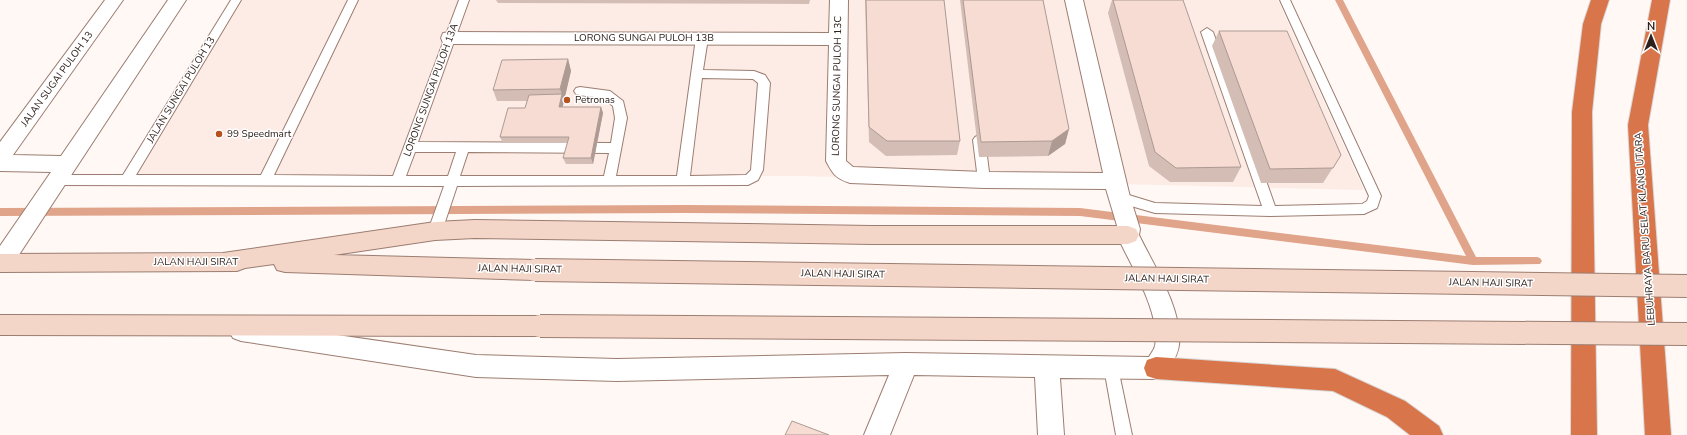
<svg xmlns="http://www.w3.org/2000/svg" width="1687" height="435" font-family="'Nunito Sans',sans-serif">
	<rect width="100%" height="100%" fill="#fff8f5"/>
	<polygon fill="#fdece5" points="241,0 1278,0 1364,190 799,176 137,174"/>
	<g fill="none" stroke-linecap="round" stroke-linejoin="round">
		<polygon fill="#e0a48b" fill-rule="evenodd" points="1335,0 1343,0 1476,257 1537,257 1540,258 1542,261 1540,264 1473,265 1080,216 685,213 0,216 0,208 685,205 1080,208 1466,256"/>
		<defs>
			<g id="lane">
				<path d="M231,0H241L136,175H261L348,0H358L274,175L393,176L459,0H469L418,142L611,143L615,118L613,106C597,93 593,99 576,94L574,91L576,88L580,87L610,91L623,101L627,118L616,176H677L696,38L702,34L708,38L703,70L754,71L765,75L770,83L763,170L758,180L748,185L457,186L442,231L440,235L435,236L430,235L428,231L444,186L56,185L52,183L50,180L52,177L56,175H123ZM702,78L753,79L758,83L751,170L746,175L690,176ZM415,152H456L448,176H406ZM468,152L609,153L604,176H460Z"/>
				<polygon points="1280,0 1290,0 1381,196 1377,208 1364,214 1270,216 1155,213 1114,201 1113,197 1114,193 1119,192 1155,203 1262,206 1201,32 1207,28 1213,32 1275,206 1362,204 1367,201 1369,196"/>
				<polygon points="979,135 983,137 985,140 990,180 988,183 984,185 980,183 978,180 973,140 975,137"/>
				<polygon points="1111,361 1116,363 1118,368 1132,435 1116,435 1104,368 1106,363"/>
			</g>
			<g id="street">
				<polygon points="105,0 123,0 13,155 61,156 168,0 186,0 9,270 0,272 0,246 51,172 0,171 0,142"/>
				<path d="M830,0H848L846,161L853,167L984,172L1103,173L1065,0H1083L1130,197L1140,229L1139,235C1154,266 1183,310 1179,345C1178,356 1170,366 1165,376L1156,379L1060,378L1064,435H1038L1035,377L914,375L890,435H864L889,375L617,381L476,377L241,341L233,338L229,331L233,324L241,321L476,355L617,359L906,353L1149,357C1151,353 1154,350 1155,346C1161,312 1130,265 1117,235L1118,229L1106,189L984,188L850,183C835,178 833,174 826,161L829,45L450,44L443,43L441,38L443,33L450,32L829,33Z"/>
			</g>
			<g id="secondary">
				<polygon points="475,220 872,226 1128,226 1136,229 1139,235 1136,241 1128,244 872,244 475,238 435,240 334,255 535,260 543,263 546,270 543,277 535,280 285,272 277,270 274,264 245,268 237,271 0,272 0,254 223,253 435,222"/>
				<polygon points="0,315 540,316 548,319 552,326 548,333 540,336 0,335"/>
			</g>
			<g id="highway">
				<polygon points="1591,0 1609,0 1601,24 1592,112 1597,435 1571,435 1572,112 1583,24"/>
				<polygon points="1652,0 1670,0 1648,125 1671,435 1645,435 1628,125"/>
				<polygon points="1156,357 1335,369 1405,401 1439,426 1443,435 1410,435 1387,417 1333,391 1156,379 1147,376 1144,368 1147,360"/>
			</g>
		</defs>
		<use href="#lane" stroke="#9c7d71" stroke-width="2"/>
		<use href="#street" stroke="#9c7d71" stroke-width="2"/>
		<use href="#secondary" stroke="#9c7d71" stroke-width="2"/>
		<use href="#highway" stroke="#d9d7d6" stroke-width="2"/>
		<use href="#lane" fill="#fff" fill-rule="evenodd"/>
		<use href="#street" fill="#fff" fill-rule="evenodd"/>
		<use href="#secondary" fill="#f4d6c9" fill-rule="evenodd"/>
		<use href="#highway" fill="#d9754a" fill-rule="evenodd"/>
		<defs>
			<g id="secondary-bridge">
				<polyline points="535,270 1687,286"/>
				<polyline points="540,326 1687,334"/>
			</g>
		</defs>
		<use href="#secondary-bridge" stroke="#9c7d71" stroke-width="24" stroke-linecap="butt"/>
		<use href="#secondary-bridge" stroke="#f4d6c9" stroke-width="22"/>
	</g>
	<g fill="#d4bdb5">
		<polygon points="496,0 810,0 809,4 498,3"/>
		<polygon points="865,0 944,0 960,141 957,155 886,156 869,142"/>
		<polygon points="960,0 1043,0 1069,129 1065,144 1048,156 979,157"/>
		<polygon points="1112,0 1113,0 1241,167 1233,182 1170,182 1149,166 1108,13"/>
		<polygon points="1219,31 1341,155 1323,183 1261,183 1212,46"/>
		<polygon points="568,59 571,71 562,107 601,107 603,113 593,164 566,164 563,158 567,143 503,143 500,137 525,108 527,101 497,101 493,90"/>
	</g>
	<g fill="#ac9a93">
		<polygon points="568,59 571,71 561,114 559,107 562,94 560,89"/>
		<polygon points="601,107 603,113 593,164 591,158"/>
		<polygon points="1069,129 1065,144 1048,156 1052,141"/>
	</g>
	<g fill="#f6dcd2" stroke="#ac9a93">
		<polygon points="866,0 944,0 960,141 887,141 869,127"/>
		<polygon points="963,0 1043,0 1069,129 1052,141 981,142"/>
		<polygon points="1113,0 1183,0 1241,167 1176,168 1155,152"/>
		<polygon points="1219,31 1287,31 1341,155 1333,168 1270,169"/>
		<polygon points="568,59 560,89 493,90 502,60"/>
		<polygon points="562,94 559,107 601,107 591,158 563,158 569,137 500,137 508,108 525,108 529,95"/>
		<polygon points="792,421 829,435 785,435"/>
	</g>
	<g fill="#b65120" stroke="#fff" stroke-width="1.5">
		<circle cx="567" cy="100" r="4"/>
		<circle cx="219" cy="134" r="4"/>
	</g>
	<g text-anchor="middle" dominant-baseline="central" stroke-width="3" stroke-linejoin="round" paint-order="stroke">
		<g font-size="10" fill="#2e211c" stroke="#fff">
			<text x="644" y="38">LORONG SUNGAI PULOH 13B</text>
			<text transform="translate(57 79) rotate(-54)">JALAN SUGAI PULOH 13</text>
			<text transform="translate(837 86) rotate(-89)">LORONG SUNGAI PULOH 13C</text>
			<text transform="translate(181 90) rotate(-59)">JALAN SUNGAI PULOH 13</text>
			<text transform="translate(431 90) rotate(-70)">LORONG SUNGAI PULOH 13A</text>
			<text transform="translate(1645 229) rotate(-94)">LEBUHRAYA BARU SELAT KLANG UTARA</text>
			<text x="196" y="262">JALAN HAJI SIRAT</text>
			<text transform="translate(520 269) rotate(1)">JALAN HAJI SIRAT</text>
			<text transform="translate(843 274) rotate(1)">JALAN HAJI SIRAT</text>
			<text transform="translate(1167 279) rotate(1)">JALAN HAJI SIRAT</text>
			<text transform="translate(1491 283) rotate(1)">JALAN HAJI SIRAT</text>
		</g>
		<g font-size="10" fill="#2e211c" stroke="#fff" text-anchor="start">
			<text x="575" y="100">Petronas</text>
			<text x="227" y="134">99 Speedmart</text>
		</g>
	</g>
	<g transform="translate(1651 36)" stroke="#ffffff" stroke-width="3" paint-order="stroke">
	<path d="M0-3L7 15L0 10L-7 15Z" fill="#2e211c"/>
	<text y="-6" font-size="11" font-weight="bold" text-anchor="middle" fill="#2e211c">N</text>
	</g>
</svg>
